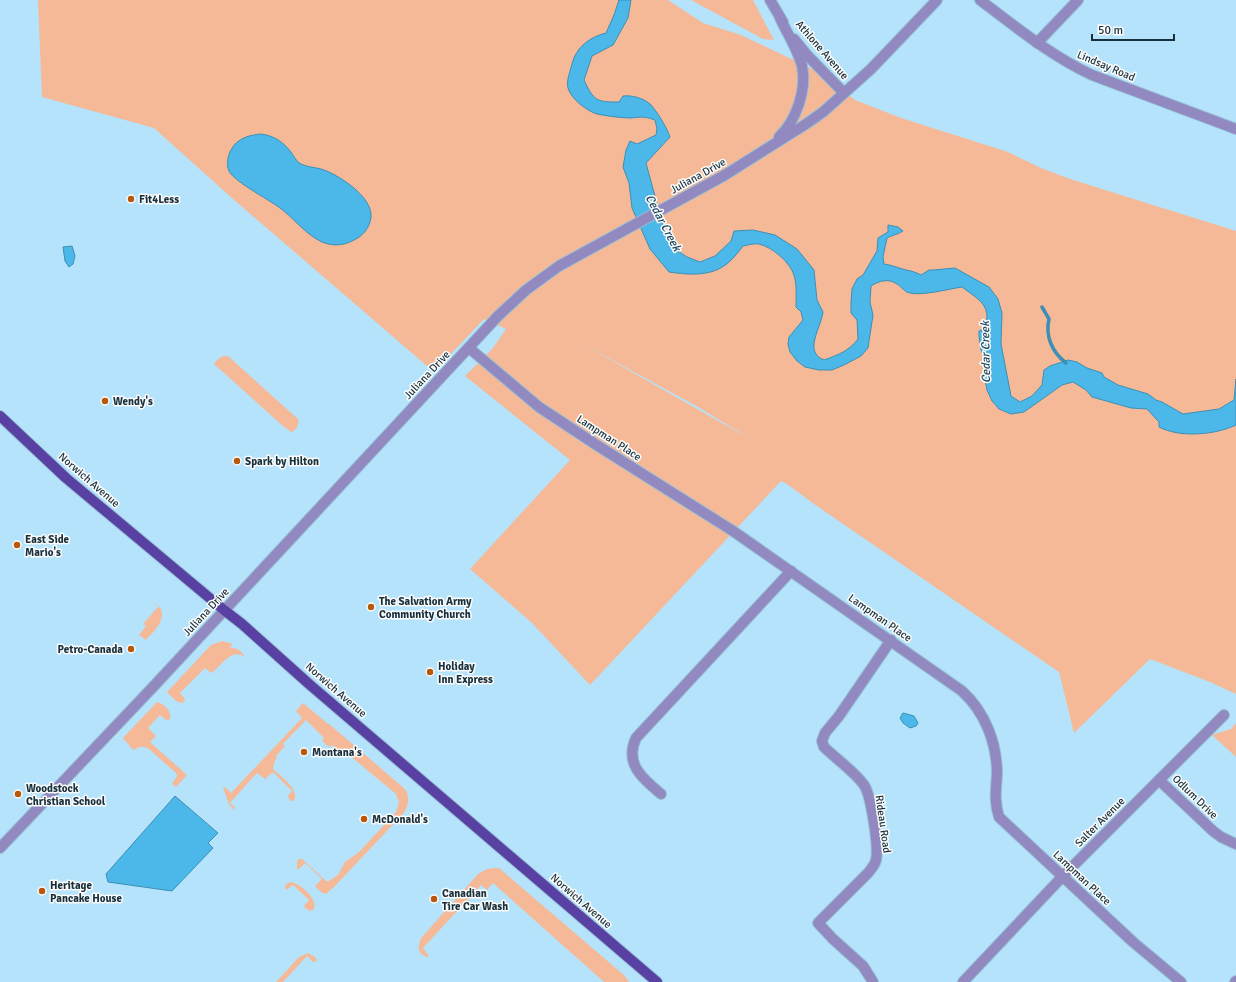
<svg xmlns="http://www.w3.org/2000/svg" width="1236" height="982" font-family="Signika,sans-serif">
	<rect width="100%" height="100%" fill="#b4e3fb"/>
	<g fill="#f6b997" fill-rule="evenodd">
		<path d="M38,0H668L703,23L741,35L819,72L855,100L901,118L1008,152L1041,168L1070,179L1236,231V694L1210,682L1150,659L1074,733L1059,672L814,504L787,484L781,481L590,685L532,623L470,569L570,460L465,376L493,348L506,329L484,319L434,372L233,199L154,128L42,97ZM579,342L698,407L752,440Z"/>
		<polygon points="691,0 753,0 774,40 763,39"/>
		<path d="M224,356H228L298,419C299,425 297,430 291,432L283,426L215,365L214,363L221,357Z"/>
		<path d="M151,600L161,609C165,622 154,631 146,640L139,635L146,626L143,624L158,607Z"/>
		<path d="M222,641L233,644L229,648C236,647 242,651 245,657C231,647 221,667 211,673L205,668L180,693L185,699L184,702L181,703L176,701L167,692L211,645Z"/>
		<path d="M157,702C164,704 172,711 170,719L166,720L160,715L148,728L156,736L150,742L187,775L176,787L172,784L177,776L176,773L149,749C142,745 139,747 133,750L123,738Z"/>
		<path d="M303,703L328,724H329L405,789C410,798 409,805 403,814L334,887L326,894L321,892L315,886L322,879L305,863L299,869H297V862L299,859H302L326,881H329L338,875L345,862L359,852L396,812L399,802L396,794L343,750L336,757L332,753L336,749L332,745L329,747L322,741L324,738L306,720L283,744L285,746L276,756L277,758L274,763L273,769C280,776 300,789 294,801H292L287,797L292,791L273,772L265,779L257,773L230,803L235,807L234,810L229,804L223,788L225,787L231,793L302,718L296,711Z"/>
		<polygon points="1236,723 1236,757 1212,735 1231,729"/>
		<path d="M495,868H499L625,976L629,982H604L493,883L487,890L481,885L423,948L429,956L427,957C417,954 417,945 422,937L478,874L487,869Z"/>
		<path d="M291,882C301,884 313,896 315,905L313,910L310,911L305,908L304,906L309,900L293,885L286,890L285,887L286,884Z"/>
		<polygon points="308,953 315,957 317,961 313,962 307,956 283,982 276,982 299,957"/>
	</g>
	<g fill="#4cb8e9" stroke="#3c8fb5">
		<path d="M619,0H631L628,18L613,45L592,56L584,80C594,101 596,102 619,102L623,96C632,95 643,98 650,104C657,111 667,128 670,137L646,163L662,222L672,245L678,251L687,257L700,262L715,256L731,241L734,231L753,230L775,235L797,249L814,270L817,300L823,312C821,328 803,352 824,360C838,355 849,351 858,339L857,320L851,313V303L852,289L857,279L863,275L877,251L878,238L888,232V225L898,227L903,231C897,235 892,235 887,238L883,257L884,264C892,265 898,268 906,270C912,271 915,272 921,275L929,270H933L955,268L989,287L998,299L1002,313L1001,344L1011,396L1020,402L1032,396L1042,385L1044,370L1050,366L1068,360L1077,362L1087,368L1102,373L1104,377L1118,385L1148,394L1156,400L1162,402L1183,414L1219,409L1234,400L1236,379V425C1215,435 1180,438 1159,427V422L1147,409L1131,408L1092,397L1086,390L1073,382L1062,385L1024,412L1011,414L999,409L992,401L987,390L984,374L985,359L981,350L979,336V331L985,328C992,305 979,300 962,287C949,289 922,296 910,293C904,292 902,287 897,284C888,278 879,281 871,286L870,302L873,315L868,348L861,356L844,365L832,370H819L805,367L797,361L790,352L788,344L789,337L803,320L801,312L796,307C796,296 797,285 794,275C790,262 772,247 759,244C755,243 748,245 743,246C739,251 734,258 729,262C713,277 689,275 669,272L650,249L632,208L629,183L623,167L626,150L630,141L637,144L656,135L657,129L655,120C643,116 642,117 631,118C621,118 607,116 597,114C587,111 571,99 568,88C566,81 570,72 572,64C576,47 590,37 606,33L614,15Z"/>
		<path d="M261,134C275,136 283,142 291,152C293,155 296,160 298,162C304,167 314,167 321,169C338,174 373,197 371,217C370,228 362,237 352,241C342,246 332,246 322,242C307,235 297,222 285,212C273,201 235,183 229,171C226,165 228,155 231,150C237,138 250,135 261,134Z"/>
		<polygon points="72,246 75,256 73,264 69,267 65,261 63,247"/>
		<polygon points="903,713 914,716 918,723 916,726 910,728 903,723 900,718"/>
		<polygon points="175,796 218,833 208,843 213,848 172,891 108,882 106,874"/>
	</g>
	<g fill="none" stroke-linecap="round" stroke-linejoin="round">
		<path stroke="#3c8fb5" stroke-width="3.5" d="M1042,307L1049,319C1045,336 1052,352 1066,363"/>
		<defs>
			<g id="minor">
				<polyline points="770,0 783,22"/>
				<path d="M980,0C1016,27 1051,56 1092,75L1236,129"/>
				<polyline points="794,39 807,55 844,93"/>
				<polyline points="1037,43 1078,0"/>
				<path d="M779,137C796,121 807,90 802,66C798,50 787,33 780,18"/>
				<path d="M469,348L539,407L595,444L733,531L962,691C985,712 997,743 997,774C996,790 994,801 999,817L1133,942L1181,982"/>
				<polyline points="1159,780 1213,831 1221,837 1236,844"/>
				<path d="M661,794C643,779 624,764 636,738L791,571"/>
				<polyline points="0,848 153,687 498,316 526,290 559,266 725,175 806,124 823,112 871,69 937,0"/>
				<path d="M873,982L863,966L833,939L818,923L868,873C872,868 875,865 876,860C879,847 871,795 864,785C856,773 834,757 824,747L822,741L825,733L839,716L891,640"/>
				<polyline points="963,982 1063,876 1224,715"/>
				<polyline points="1235,982 1236,981"/>
			</g>
			<polyline id="major" points="0,416 66,478 224,610 242,624 309,684 657,982"/>
		</defs>
		<use href="#minor" stroke="#95bfd5" stroke-width="12"/>
		<use href="#major" stroke="#95bfd5" stroke-width="12"/>
		<use href="#minor" stroke="#9289c0" stroke-width="10"/>
		<use href="#major" stroke="#5940a3" stroke-width="10"/>
	</g>
	<g fill="#b7580c" stroke="#fcfcfc" stroke-width="1.5">
		<circle cx="131" cy="199" r="4"/>
		<circle cx="105" cy="401" r="4"/>
		<circle cx="237" cy="461" r="4"/>
		<circle cx="17" cy="545" r="4"/>
		<circle cx="371" cy="607" r="4"/>
		<circle cx="131" cy="649" r="4"/>
		<circle cx="430" cy="672" r="4"/>
		<circle cx="304" cy="752" r="4"/>
		<circle cx="18" cy="794" r="4"/>
		<circle cx="364" cy="819" r="4"/>
		<circle cx="42" cy="891" r="4"/>
		<circle cx="434" cy="899" r="4"/>
	</g>
	<g text-anchor="middle" dominant-baseline="central" stroke-width="3" stroke-linejoin="round" paint-order="stroke">
		<g font-size="11" fill="#18303b" stroke="#fcfcfc">
			<text transform="translate(822 50) rotate(49)">Athlone Avenue</text>
			<text transform="translate(1106 66) rotate(23)">Lindsay Road</text>
			<text transform="translate(698 176) rotate(-29)">Juliana Drive</text>
			<text transform="translate(427 375) rotate(-47)">Juliana Drive</text>
			<text transform="translate(609 438) rotate(33)">Lampman Place</text>
			<text transform="translate(89 480) rotate(41)">Norwich Avenue</text>
			<text transform="translate(206 612) rotate(-47)">Juliana Drive</text>
			<text transform="translate(880 618) rotate(35)">Lampman Place</text>
			<text transform="translate(336 690) rotate(41)">Norwich Avenue</text>
			<text transform="translate(1195 797) rotate(44)">Odlum Drive</text>
			<text transform="translate(1100 822) rotate(-45)">Salter Avenue</text>
			<text transform="translate(883 824) rotate(82)">Rideau Road</text>
			<text transform="translate(1082 878) rotate(43)">Lampman Place</text>
			<text transform="translate(581 901) rotate(41)">Norwich Avenue</text>
		</g>
		<g font-size="11" font-weight="bold" fill="#18303b" stroke="#fcfcfc" text-anchor="start">
			<text x="139" y="199">Fit4Less</text>
			<text x="113" y="401">Wendy's</text>
			<text x="245" y="461">Spark by Hilton</text>
			<text x="25" y="539">East Side<tspan x="25" dy="13">Mario's</tspan></text>
			<text x="379" y="601">The Salvation Army<tspan x="379" dy="13">Community Church</tspan></text>
			<text x="123" y="649" text-anchor="end">Petro-Canada</text>
			<text x="438" y="666">Holiday<tspan x="438" dy="13">Inn Express</tspan></text>
			<text x="312" y="752">Montana's</text>
			<text x="26" y="788">Woodstock<tspan x="26" dy="13">Christian School</tspan></text>
			<text x="372" y="819">McDonald's</text>
			<text x="50" y="885">Heritage<tspan x="50" dy="13">Pancake House</tspan></text>
			<text x="442" y="893">Canadian<tspan x="442" dy="13">Tire Car Wash</tspan></text>
		</g>
		<g font-size="12" font-style="italic" fill="#1d4a5f" stroke="#fcfcfc">
			<text transform="translate(663 223) rotate(62)">Cedar Creek</text>
			<text transform="translate(986 352) rotate(-91)">Cedar Creek</text>
		</g>
	</g>
	<path d="M1092 34v6h82v-6" fill="none" stroke="#18303b" stroke-width="2"/>
	<text x="1098" y="34" font-size="12" fill="#18303b" stroke="#fcfcfc" stroke-width="3" paint-order="stroke">50 m</text>
</svg>
